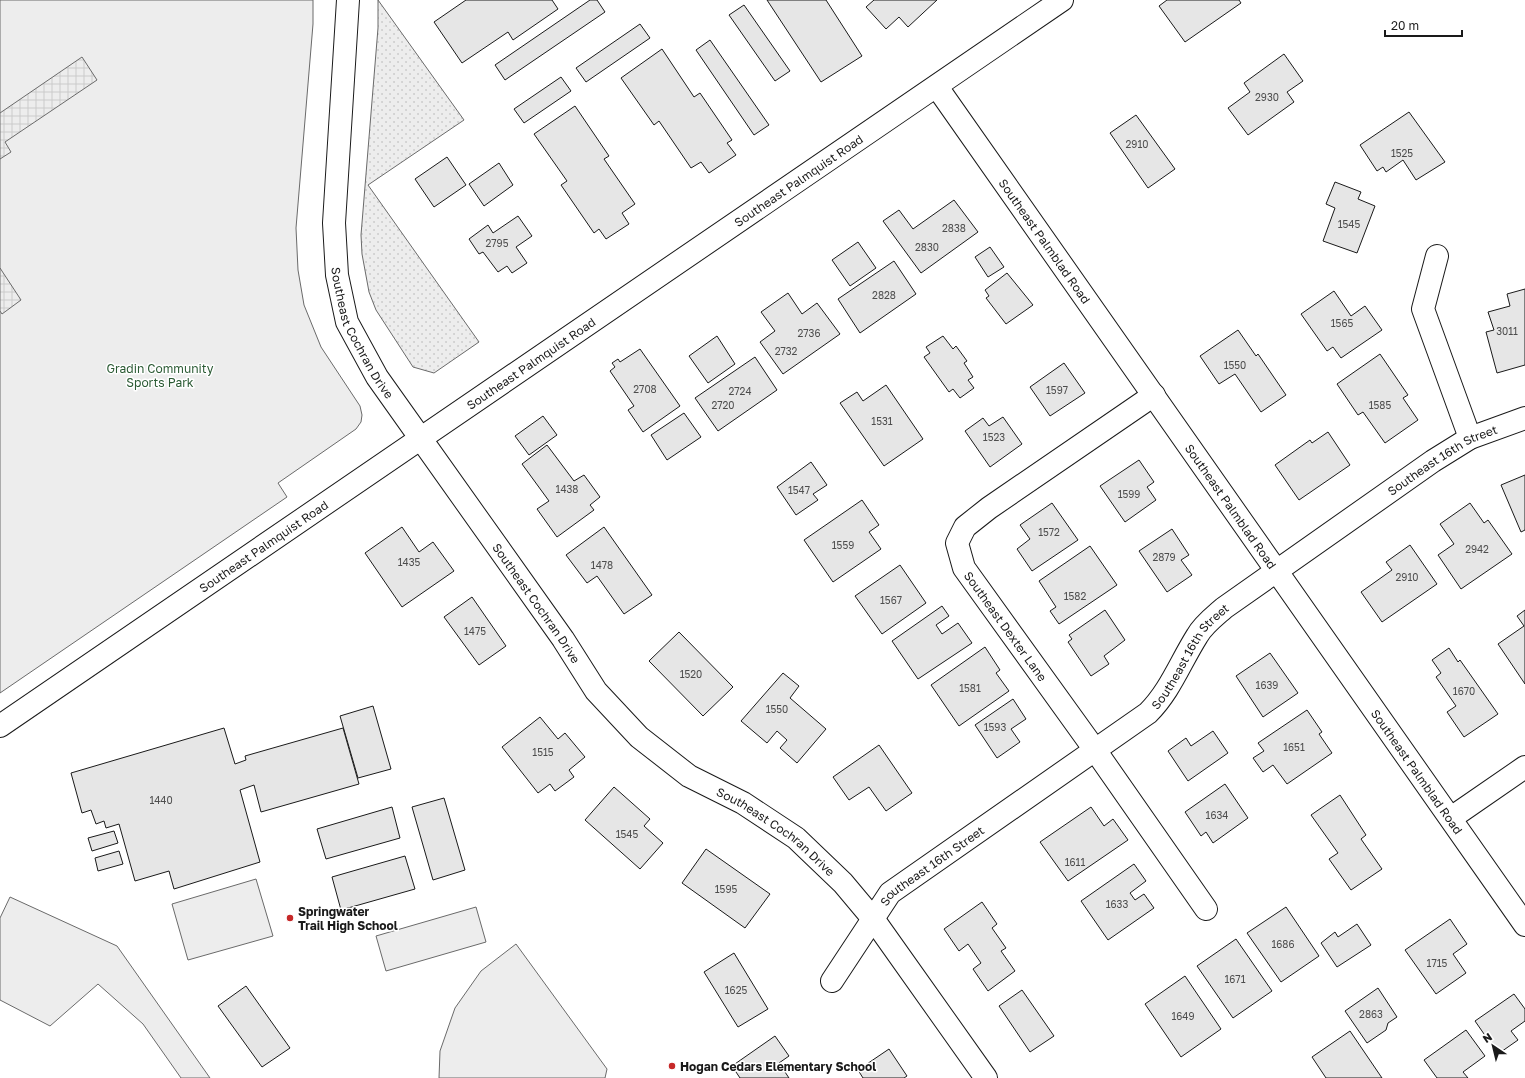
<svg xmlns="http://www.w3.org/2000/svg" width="1525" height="1078" font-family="'Golos Text',sans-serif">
	<defs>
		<pattern id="grass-dots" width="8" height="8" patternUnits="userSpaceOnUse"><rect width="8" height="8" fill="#ededed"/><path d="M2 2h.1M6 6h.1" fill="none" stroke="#cbcbcb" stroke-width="1.8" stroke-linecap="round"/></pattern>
		<pattern id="plaza-grid" width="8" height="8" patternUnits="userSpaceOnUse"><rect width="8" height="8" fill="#ededed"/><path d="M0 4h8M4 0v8" fill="none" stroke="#cbcbcb"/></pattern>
	</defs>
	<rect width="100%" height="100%" fill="#fff"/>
	<polygon fill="url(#grass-dots)" stroke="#6a6a6a" points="378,0 464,120 368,185 479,342 434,373 413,367 376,310 369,292 362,254 361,235 378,28"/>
	<g fill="#ededed" stroke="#6a6a6a">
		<polygon points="0,0 313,0 313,24 296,228 298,270 304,305 321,347 360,406 362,415 361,422 356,429 278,483 287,497 0,693"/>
		<polygon points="256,879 273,936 188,960 172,904"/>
		<polygon points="10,897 117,946 210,1078 181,1078 143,1024 98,984 50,1026 0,1000 0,918"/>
		<polygon points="476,907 486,942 386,971 376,936"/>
		<polygon points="516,944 607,1069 605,1078 439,1078 440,1051 455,1008 481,971"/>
	</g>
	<g fill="url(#plaza-grid)" stroke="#6a6a6a">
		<polygon points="82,57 97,80 5,142 11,152 0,159 0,113"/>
		<polygon points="0,268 21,300 2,314 0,311"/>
	</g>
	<g fill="#e6e6e6" stroke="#1a1a1a">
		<polygon points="466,0 552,0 558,9 513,40 508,32 462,63 434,22"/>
		<polygon points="590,0 597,0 605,12 505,80 495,65"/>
		<polygon points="767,0 826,0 862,56 821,82"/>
		<polygon points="874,0 937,0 908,27 899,17 886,29 866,7"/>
		<polygon points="1167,0 1239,0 1241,3 1185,42 1159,6"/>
		<polygon points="744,5 790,71 775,81 729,15"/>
		<polygon points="640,24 650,38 586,82 576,68"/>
		<polygon points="710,40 769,125 754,135 696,50"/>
		<polygon points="662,49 694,97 700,93 732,140 727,143 736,155 709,173 701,162 691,168 659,121 654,125 621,78"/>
		<polygon points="1284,54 1303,81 1287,92 1294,102 1248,135 1228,108 1250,92 1244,83"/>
		<polygon points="561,77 571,91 524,123 514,109"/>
		<polygon points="575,106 609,156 604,159 635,204 622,213 629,224 606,239 599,229 594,233 561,185 567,181 534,134"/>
		<polygon points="1409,112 1445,162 1416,180 1403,160 1386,172 1383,167 1377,171 1360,145"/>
		<polygon points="1136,115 1175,169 1148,188 1110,133"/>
		<polygon points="447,157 466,185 434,207 415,179"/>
		<polygon points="499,163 513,185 484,206 469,184"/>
		<polygon points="1335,182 1361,192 1358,199 1375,206 1357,253 1323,241 1335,208 1326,204"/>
		<polygon points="954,200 978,232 921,273 883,221 899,210 913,229"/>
		<polygon points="518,216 532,236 516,247 527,263 512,273 507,266 498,272 483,252 479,254 469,239 488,225 493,233"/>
		<polygon points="858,242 876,268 850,286 832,260"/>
		<polygon points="990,247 1004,267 988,277 975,257"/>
		<polygon points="894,261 916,294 860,333 838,299"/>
		<polygon points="1007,273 1033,305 1006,324 986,298 989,296 985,290"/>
		<polygon points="1525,289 1525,365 1497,373 1486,332 1494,330 1488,312 1510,306 1507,294"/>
		<polygon points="1334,291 1351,316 1365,306 1382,330 1341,358 1333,347 1327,351 1301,314"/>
		<polygon points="788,293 802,314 817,303 840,334 783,374 760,342 775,331 761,312"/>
		<polygon points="1238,330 1256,356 1258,354 1286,395 1261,412 1235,374 1219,384 1200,356"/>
		<polygon points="717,336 735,364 708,383 689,356"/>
		<polygon points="943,336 953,349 956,346 967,361 964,363 973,377 968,380 974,388 960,398 953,389 949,392 924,357 930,353 926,347"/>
		<polygon points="640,349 680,406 643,432 628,410 634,406 610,371 615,367 612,363 618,359 620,362"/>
		<polygon points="1380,354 1408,395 1403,398 1418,420 1385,443 1363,412 1358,415 1337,384"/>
		<polygon points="755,357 777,390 718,431 695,398"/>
		<polygon points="1064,363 1085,393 1050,416 1030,387"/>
		<polygon points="886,385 923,439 884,466 840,403 857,392 863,401"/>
		<polygon points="684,413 701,437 667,460 651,435"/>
		<polygon points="543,416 557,435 529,455 515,436"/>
		<polygon points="1003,417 1022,444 990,467 965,431 983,418 989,426"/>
		<polygon points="1328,432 1350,465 1299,500 1275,465 1310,440 1312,443"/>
		<polygon points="547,445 574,481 584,475 600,497 590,505 594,510 557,537 537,509 549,501 522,464"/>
		<polygon points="1139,460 1154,482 1147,487 1156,500 1125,522 1100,486"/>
		<polygon points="811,462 827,485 813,494 818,500 796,515 777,487"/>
		<polygon points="1525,475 1525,530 1521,532 1501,485"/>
		<polygon points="862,500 879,525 869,532 881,549 833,582 804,540"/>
		<polygon points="1052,503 1078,540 1032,571 1017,549 1030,539 1020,525"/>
		<polygon points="1470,503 1484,523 1488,520 1512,554 1461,589 1438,555 1454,544 1440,524"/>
		<polygon points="402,527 419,552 433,542 454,571 402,607 365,553"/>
		<polygon points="604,527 652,595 624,614 597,576 587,583 566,555"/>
		<polygon points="1172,529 1189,555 1181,560 1192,575 1167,592 1139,551"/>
		<polygon points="1410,545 1437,584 1382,622 1361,592 1392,570 1386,562"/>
		<polygon points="1090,546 1117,585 1059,624 1050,611 1056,607 1039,581"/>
		<polygon points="900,565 926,603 882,634 855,596"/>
		<polygon points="472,597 506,646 479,665 444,617"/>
		<polygon points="942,606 949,616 936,625 942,634 958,623 972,643 918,679 892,641"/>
		<polygon points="1105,610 1125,640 1104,656 1109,664 1091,676 1068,642 1072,639 1069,635"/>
		<polygon points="1525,610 1525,684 1498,644 1524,626 1517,616"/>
		<polygon points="679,632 733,687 703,716 649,661"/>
		<polygon points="985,647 1000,670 996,673 1009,691 959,726 931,685"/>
		<polygon points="1449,648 1458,662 1460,660 1498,714 1464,737 1447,712 1456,706 1436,677 1441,673 1432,660"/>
		<polygon points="1270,653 1298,693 1263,717 1236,676"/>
		<polygon points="783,673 799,686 790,698 826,729 797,763 780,748 787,740 777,731 767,743 741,721"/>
		<polygon points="1013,699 1026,719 1011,729 1020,742 997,758 975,725"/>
		<polygon points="373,706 391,769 358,778 340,716"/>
		<polygon points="1307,710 1322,732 1319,734 1332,753 1287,784 1273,765 1263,772 1253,758 1264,751 1258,743"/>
		<polygon points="540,717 558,739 565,733 585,757 569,770 574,777 555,791 550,784 538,793 502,747"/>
		<polygon points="224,728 235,764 246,760 245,756 343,728 359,784 261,812 254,785 240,790 260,862 174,889 169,871 135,881 119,824 106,828 104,821 96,824 91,810 82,813 71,773"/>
		<polygon points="1213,731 1228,753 1188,781 1168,751 1186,738 1191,746"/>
		<polygon points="879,745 912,793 886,811 869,787 849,800 833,777"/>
		<polygon points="1225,784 1248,818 1213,843 1206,832 1201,836 1185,812"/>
		<polygon points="614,787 650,819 644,826 663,843 640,869 585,820"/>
		<polygon points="1340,795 1366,835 1361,839 1382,869 1351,890 1329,859 1338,853 1311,815"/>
		<polygon points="444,798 465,870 433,880 412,807"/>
		<polygon points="392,807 400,838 326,859 317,829"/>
		<polygon points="1091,807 1104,826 1113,819 1128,840 1068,881 1040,842"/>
		<polygon points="114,831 118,843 92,851 88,838"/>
		<polygon points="706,849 770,894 745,928 682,883"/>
		<polygon points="119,851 123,864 98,871 95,858"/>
		<polygon points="405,856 415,889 341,910 332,877"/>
		<polygon points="1134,864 1146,881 1130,893 1135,900 1144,894 1154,908 1108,940 1081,901"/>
		<polygon points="982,902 997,924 992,928 1006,948 1001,951 1015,971 988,991 973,969 981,963 968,944 959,951 944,929"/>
		<polygon points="1286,907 1319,956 1281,982 1247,933"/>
		<polygon points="1450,919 1467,944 1453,954 1466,973 1436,994 1405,950"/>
		<polygon points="1357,924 1371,945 1337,967 1321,943 1335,932 1338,937"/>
		<polygon points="1236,939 1272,991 1233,1018 1197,966"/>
		<polygon points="734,953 768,1009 738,1027 704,972"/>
		<polygon points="1185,976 1221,1029 1181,1057 1145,1004"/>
		<polygon points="246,986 290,1048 262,1067 218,1006"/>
		<polygon points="1378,988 1397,1017 1388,1023 1386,1030 1367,1043 1345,1011"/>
		<polygon points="1022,990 1054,1036 1030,1052 999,1006"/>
		<polygon points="1514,994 1525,1009 1525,1021 1511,1031 1518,1040 1498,1054 1475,1021"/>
		<polygon points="1466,1030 1485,1056 1463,1072 1468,1078 1437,1078 1424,1060"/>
		<polygon points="1350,1031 1382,1078 1326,1078 1312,1057"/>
		<polygon points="775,1036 789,1056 779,1063 789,1078 740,1078 732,1066"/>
		<polygon points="889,1049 907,1076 904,1078 863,1078 858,1070"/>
	</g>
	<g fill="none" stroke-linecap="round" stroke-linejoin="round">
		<defs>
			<g id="street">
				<path id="s1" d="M348,0L334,223L337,275L347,322L377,377L563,639L596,691L639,737L689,776L743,803L796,838L843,883L874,920L986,1078"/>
				<polyline points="1437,256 1423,309 1470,438"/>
				<path id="s2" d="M1154,395L989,508L965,527L957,543L964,568L1095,750L1206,909"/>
				<polyline points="1451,818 1525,767"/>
				<path id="s3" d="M832,981L890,893L1148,713C1170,691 1180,663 1197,636C1203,625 1215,616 1224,608L1433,461L1470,438L1525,418"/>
			</g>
			<g id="secondary">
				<path id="s4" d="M937,87L1525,925"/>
				<path id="s5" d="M0,726L1062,0"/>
			</g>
		</defs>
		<use href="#street" stroke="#1a1a1a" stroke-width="24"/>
		<use href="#secondary" stroke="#1a1a1a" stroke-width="24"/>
		<use href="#street" stroke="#fff" stroke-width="22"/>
		<use href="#secondary" stroke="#fff" stroke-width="22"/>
	</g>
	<g fill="#c62828" stroke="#fff" stroke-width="1.5">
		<circle cx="290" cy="918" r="4"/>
		<circle cx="672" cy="1066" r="4"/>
	</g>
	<g text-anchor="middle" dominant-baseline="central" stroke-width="3" stroke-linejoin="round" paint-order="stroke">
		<g font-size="10" fill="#4d4d4d">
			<text x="1267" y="97">2930</text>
			<text x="1137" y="144">2910</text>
			<text x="1402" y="153">1525</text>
			<text x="1349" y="224">1545</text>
			<text x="954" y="228">2838</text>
			<text x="497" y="243">2795</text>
			<text x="927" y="247">2830</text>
			<text x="884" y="295">2828</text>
			<text x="1342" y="323">1565</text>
			<text x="1507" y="331">3011</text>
			<text x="809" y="333">2736</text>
			<text x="786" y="351">2732</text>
			<text x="1235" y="365">1550</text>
			<text x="645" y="389">2708</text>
			<text x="1057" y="390">1597</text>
			<text x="740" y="391">2724</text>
			<text x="723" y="405">2720</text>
			<text x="1380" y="405">1585</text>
			<text x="882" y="421">1531</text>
			<text x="994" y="437">1523</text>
			<text x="567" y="489">1438</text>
			<text x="799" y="490">1547</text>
			<text x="1129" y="494">1599</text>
			<text x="1049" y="532">1572</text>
			<text x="843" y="545">1559</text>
			<text x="1477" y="549">2942</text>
			<text x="1164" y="557">2879</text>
			<text x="409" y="562">1435</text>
			<text x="602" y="565">1478</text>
			<text x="1407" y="577">2910</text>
			<text x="1075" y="596">1582</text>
			<text x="891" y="600">1567</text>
			<text x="475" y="631">1475</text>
			<text x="691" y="674">1520</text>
			<text x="1267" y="685">1639</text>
			<text x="970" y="688">1581</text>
			<text x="1464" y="691">1670</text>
			<text x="777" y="709">1550</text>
			<text x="995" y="727">1593</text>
			<text x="1294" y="747">1651</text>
			<text x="543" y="752">1515</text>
			<text x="161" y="800">1440</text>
			<text x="1217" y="815">1634</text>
			<text x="627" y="834">1545</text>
			<text x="1075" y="862">1611</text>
			<text x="726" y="889">1595</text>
			<text x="1117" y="904">1633</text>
			<text x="1283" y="944">1686</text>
			<text x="1437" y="963">1715</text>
			<text x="1235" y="979">1671</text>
			<text x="736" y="990">1625</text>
			<text x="1371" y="1014">2863</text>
			<text x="1183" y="1016">1649</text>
		</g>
		<g font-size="12" fill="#1a1a1a" stroke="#fff">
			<text stroke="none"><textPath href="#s5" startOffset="967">Southeast Palmquist Road</textPath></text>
			<text stroke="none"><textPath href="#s4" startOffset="188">Southeast Palmblad Road</textPath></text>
			<text stroke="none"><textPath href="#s1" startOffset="339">Southeast Cochran Drive</textPath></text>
			<text stroke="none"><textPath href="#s5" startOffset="643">Southeast Palmquist Road</textPath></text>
			<text stroke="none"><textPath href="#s3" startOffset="815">Southeast 16th Street</textPath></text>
			<text stroke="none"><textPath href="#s4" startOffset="512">Southeast Palmblad Road</textPath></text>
			<text stroke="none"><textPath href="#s5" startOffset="319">Southeast Palmquist Road</textPath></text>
			<text stroke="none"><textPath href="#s1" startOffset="663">Southeast Cochran Drive</textPath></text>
			<text stroke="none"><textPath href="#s2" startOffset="346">Southeast Dexter Lane</textPath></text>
			<text stroke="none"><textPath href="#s3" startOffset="491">Southeast 16th Street</textPath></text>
			<text stroke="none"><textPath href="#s4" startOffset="836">Southeast Palmblad Road</textPath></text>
			<text stroke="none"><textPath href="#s1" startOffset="999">Southeast Cochran Drive</textPath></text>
			<text stroke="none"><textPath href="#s3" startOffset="155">Southeast 16th Street</textPath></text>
		</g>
		<g font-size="12" fill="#2b5a34" stroke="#fff">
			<text x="160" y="368">Gradin Community<tspan x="160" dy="14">Sports Park</tspan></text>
		</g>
		<g font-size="12" font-weight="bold" fill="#1a1a1a" stroke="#fff" text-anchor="start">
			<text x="298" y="911">Springwater<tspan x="298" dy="14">Trail High School</tspan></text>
			<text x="680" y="1066">Hogan Cedars Elementary School</text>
		</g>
	</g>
	<g transform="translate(1493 1046) rotate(325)" stroke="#ffffff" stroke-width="3" paint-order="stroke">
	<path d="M0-3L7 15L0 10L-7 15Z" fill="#1a1a1a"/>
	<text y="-6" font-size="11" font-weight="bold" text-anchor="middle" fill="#1a1a1a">N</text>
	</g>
	<path d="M1385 30v6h77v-6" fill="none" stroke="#1a1a1a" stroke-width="2"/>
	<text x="1391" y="30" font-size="12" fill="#1a1a1a" stroke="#ffffff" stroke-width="3" paint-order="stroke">20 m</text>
</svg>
